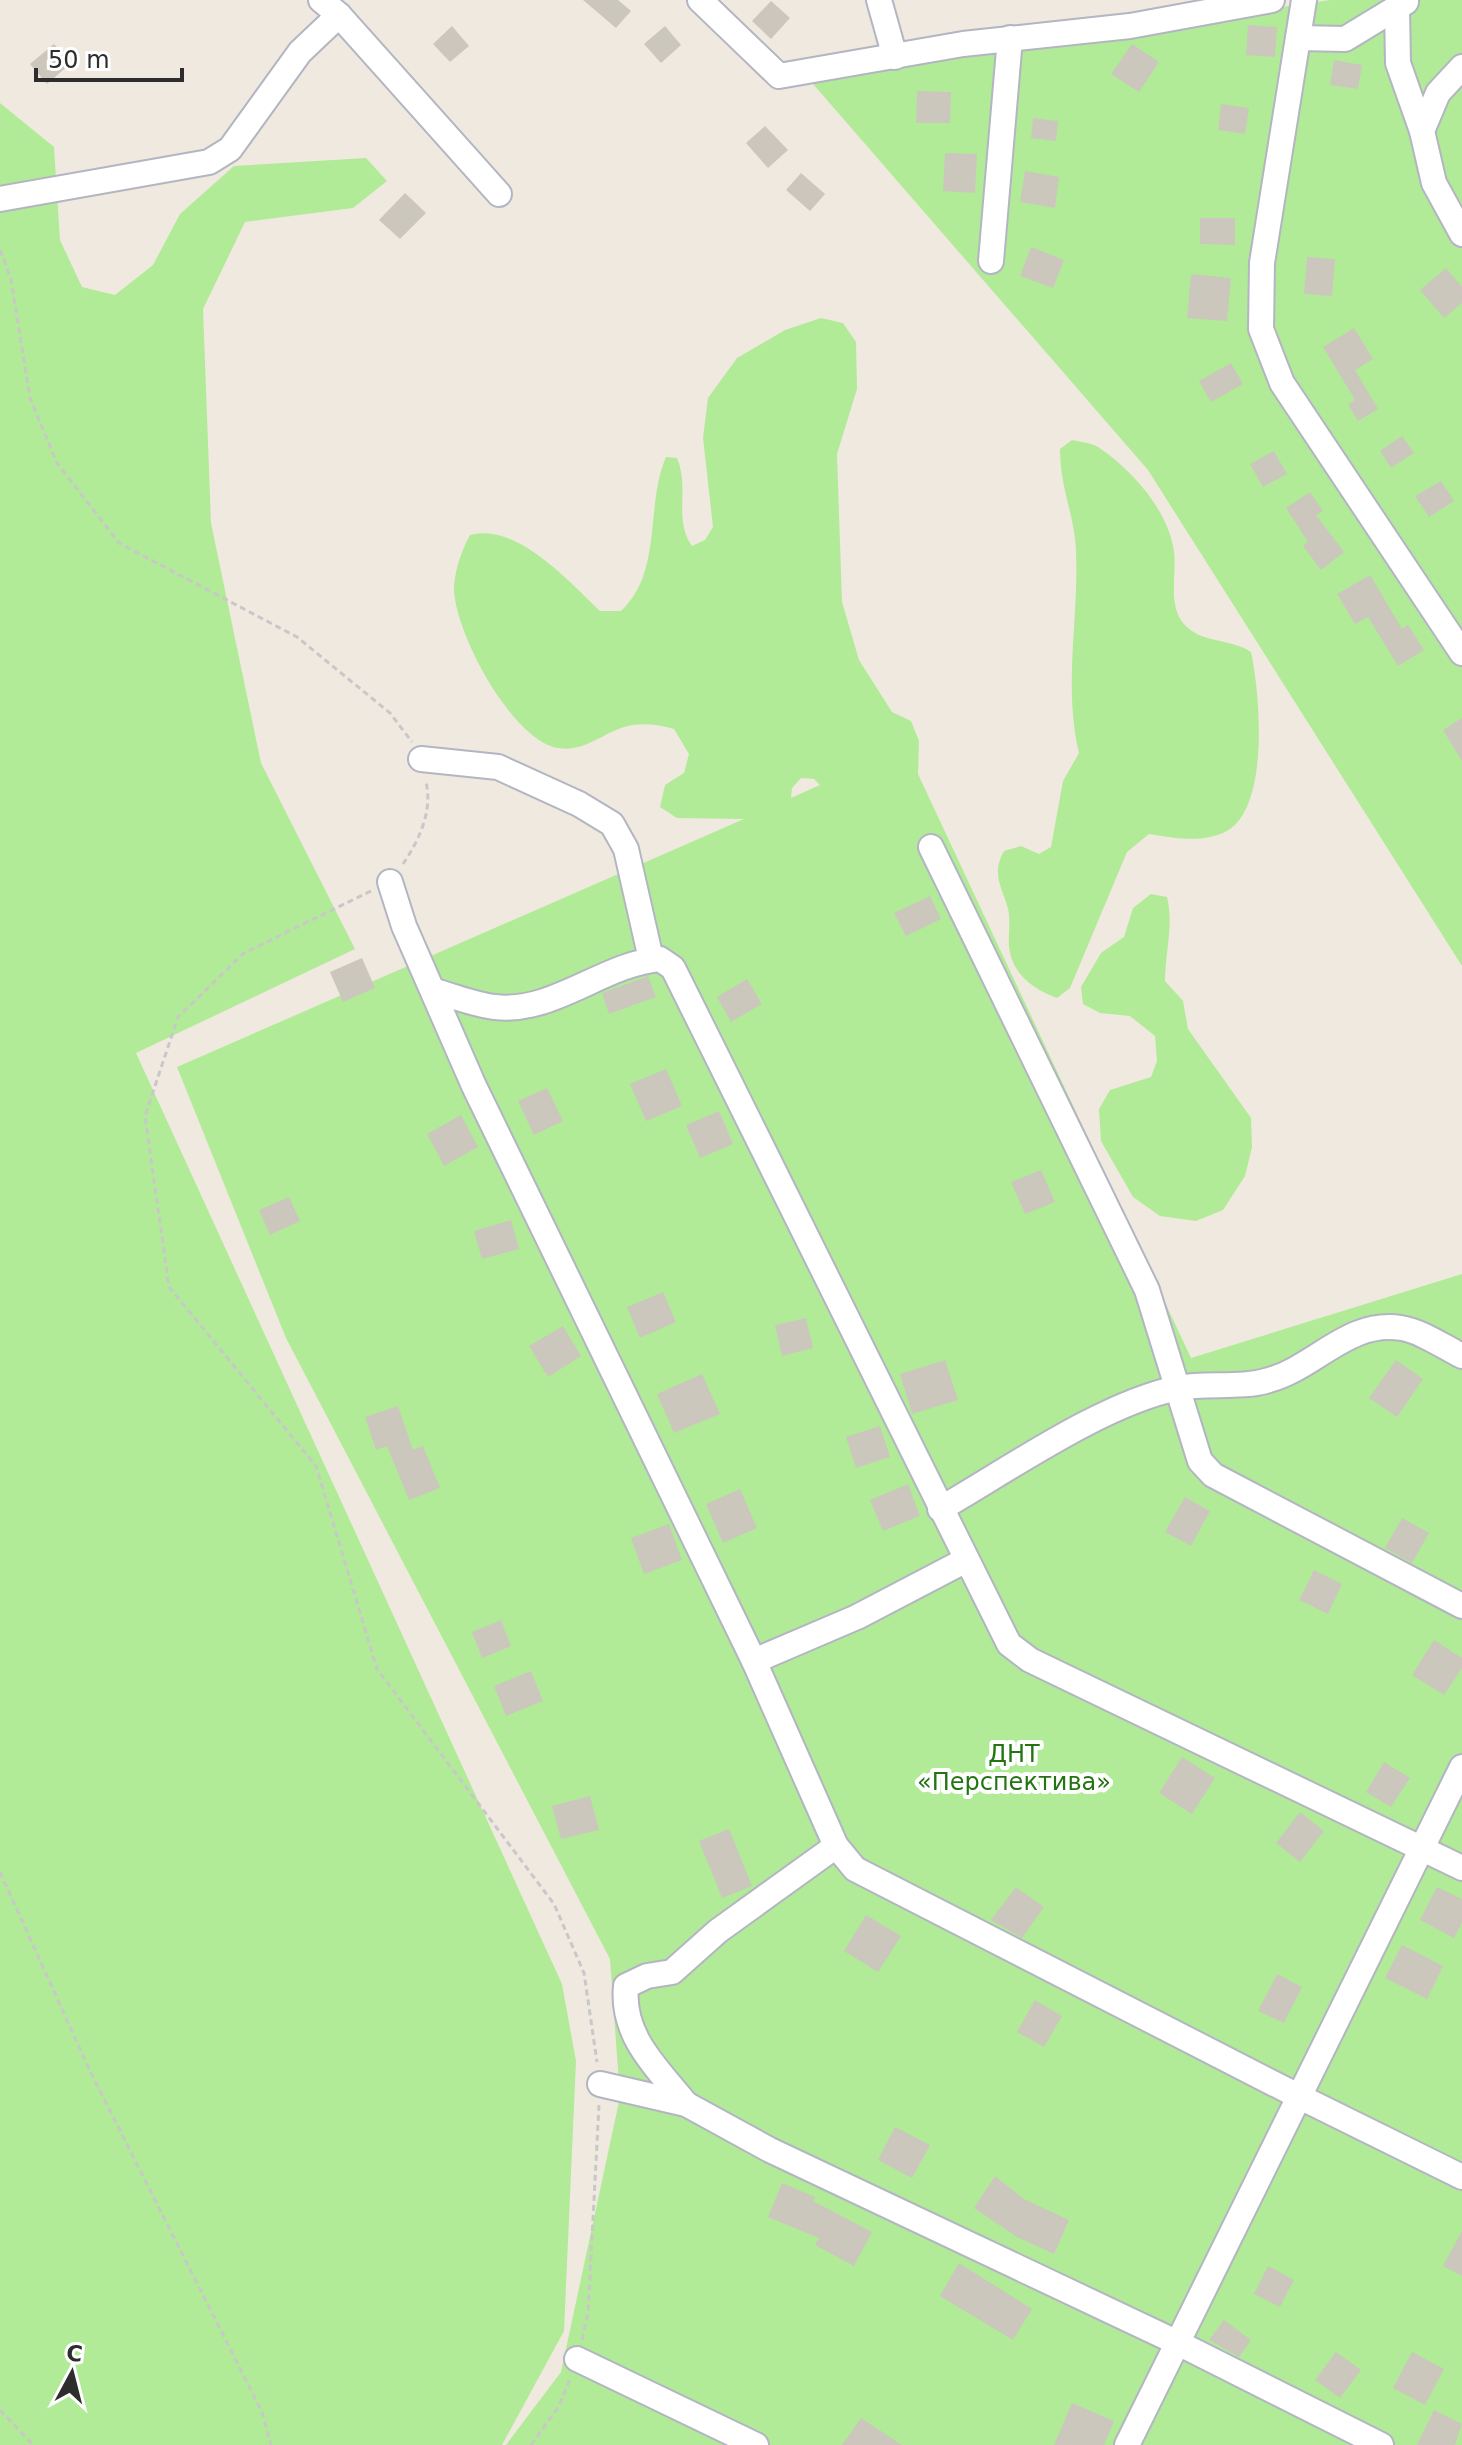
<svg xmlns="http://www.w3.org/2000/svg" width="1462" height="2445" font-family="'DejaVu Sans',sans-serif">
	<rect width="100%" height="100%" fill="#f0e9df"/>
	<g fill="#b1eb97" fill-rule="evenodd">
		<polygon points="1330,0 1462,0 1462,966 1148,470 807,77"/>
		<polygon points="0,103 54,147 60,240 82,287 115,295 153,265 180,214 234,166 366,158 387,181 353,208 245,222 203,309 211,523 261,763 355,949 136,1053 562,1984 576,2061 564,2331 502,2445 0,2445"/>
		<path d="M821,318L843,323L856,342L857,389L837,454L842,602L859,660L892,712L911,721L919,741L918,774L1191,1358L1462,1274V2445H506L561,2372L620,2097L610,1959L286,1338L177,1067L744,819L677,818L660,807L665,785L684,773L689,754L674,729C656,724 639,722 621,728C599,736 583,752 558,748C512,741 453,630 454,587C455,569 462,550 470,535C516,522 569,581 600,611H621C663,572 645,505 666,457L677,458C690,489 673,519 692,546L705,540L713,527L703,438L708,398L737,358L785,330ZM801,778L814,779L820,785L791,798L792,788Z"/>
		<path d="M1072,440C1081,442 1094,443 1101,449C1134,472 1169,512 1174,552C1177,577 1166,609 1188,628C1205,643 1232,639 1251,652C1260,693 1271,813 1223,833C1198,843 1175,838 1149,834L1127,852L1070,988L1057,998C1033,989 1012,974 1009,947C1008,935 1011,921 1008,909C1002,886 991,875 1004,851L1021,846L1039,854L1051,847L1063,781L1079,753C1063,686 1079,619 1076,551C1075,517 1060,488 1060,449Z"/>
		<path d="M1151,894L1167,897C1174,925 1165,952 1165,981L1183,1001L1188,1029L1251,1118L1252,1147L1245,1176L1223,1210L1196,1221L1160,1216L1133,1197L1101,1141L1099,1109L1110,1090L1151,1077L1157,1061L1155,1036L1130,1016L1100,1013L1083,1004L1081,987L1101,953L1124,937L1133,908Z"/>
	</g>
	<g fill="#cbc7bd">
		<polygon points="583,0 618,0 631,11 616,28"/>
		<polygon points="771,1 790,18 771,39 752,21"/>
		<polygon points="1248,25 1277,27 1275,57 1246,55"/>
		<polygon points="452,26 469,46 450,62 433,44"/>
		<polygon points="665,26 681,45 661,63 644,44"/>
		<polygon points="54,44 71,63 47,84 30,64"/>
		<polygon points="1132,44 1159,62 1139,92 1111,74"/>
		<polygon points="1334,60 1362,65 1358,89 1330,85"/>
		<polygon points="917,91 951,92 950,123 916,123"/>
		<polygon points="1221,104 1249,108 1245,134 1218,130"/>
		<polygon points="1033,118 1058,121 1056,141 1031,138"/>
		<polygon points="765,126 788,150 768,168 746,143"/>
		<polygon points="945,153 977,154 975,193 943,191"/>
		<polygon points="1025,171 1059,177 1055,208 1020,202"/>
		<polygon points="801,173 825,194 810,211 786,190"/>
		<polygon points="405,193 426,213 400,239 379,220"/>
		<polygon points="1200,218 1235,218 1235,245 1200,244"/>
		<polygon points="1031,247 1064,260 1053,288 1020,276"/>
		<polygon points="1307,257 1335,259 1332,296 1304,294"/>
		<polygon points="1446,268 1462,287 1462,303 1444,318 1420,290"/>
		<polygon points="1191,274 1231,278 1227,321 1187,318"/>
		<polygon points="1354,328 1373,359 1355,370 1378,409 1358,421 1348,404 1355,400 1323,347"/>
		<polygon points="1231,363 1243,384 1211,402 1199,381"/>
		<polygon points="1402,436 1414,453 1391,468 1380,451"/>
		<polygon points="1274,451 1287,474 1263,487 1250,464"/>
		<polygon points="1441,481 1454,501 1429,517 1415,496"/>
		<polygon points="1310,492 1323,511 1316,515 1344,552 1321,570 1303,546 1308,542 1286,508"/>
		<polygon points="1370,575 1402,629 1408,625 1424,650 1398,666 1368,617 1355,624 1337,594"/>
		<polygon points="1462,718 1462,761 1443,730"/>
		<polygon points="930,896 941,919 906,936 894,913"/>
		<polygon points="362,958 375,988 343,1002 330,972"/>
		<polygon points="648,976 656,997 609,1014 602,993"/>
		<polygon points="747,979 762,1004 731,1022 717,997"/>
		<polygon points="666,1069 682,1106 646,1121 630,1084"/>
		<polygon points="547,1088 563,1121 534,1135 518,1101"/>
		<polygon points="719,1111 733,1144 700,1158 686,1125"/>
		<polygon points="461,1115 478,1147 444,1166 427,1134"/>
		<polygon points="1041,1170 1055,1202 1025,1214 1011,1182"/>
		<polygon points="289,1197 300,1221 270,1235 259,1210"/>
		<polygon points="511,1220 519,1249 482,1259 474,1231"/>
		<polygon points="663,1292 676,1322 640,1338 627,1307"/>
		<polygon points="806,1318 813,1348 782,1356 775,1325"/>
		<polygon points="563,1326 581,1356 548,1377 529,1346"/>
		<polygon points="945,1360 958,1400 912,1414 900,1374"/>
		<polygon points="1396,1360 1423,1379 1397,1417 1369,1398"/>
		<polygon points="702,1374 720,1414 674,1433 657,1394"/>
		<polygon points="398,1406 413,1450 423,1446 440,1488 409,1500 387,1446 376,1450 365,1417"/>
		<polygon points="880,1426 890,1457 856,1468 846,1437"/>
		<polygon points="908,1484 920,1516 883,1531 870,1500"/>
		<polygon points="740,1489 757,1528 723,1543 706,1504"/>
		<polygon points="1185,1497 1210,1511 1191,1546 1165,1532"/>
		<polygon points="1402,1518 1429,1533 1412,1563 1385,1548"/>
		<polygon points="669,1524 682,1560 644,1574 631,1538"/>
		<polygon points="1314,1570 1342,1584 1328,1614 1299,1600"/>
		<polygon points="501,1620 511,1646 482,1658 472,1632"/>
		<polygon points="1434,1640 1462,1658 1462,1668 1444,1695 1412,1675"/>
		<polygon points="531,1671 543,1701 506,1716 494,1686"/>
		<polygon points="1182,1757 1215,1778 1192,1814 1159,1793"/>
		<polygon points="1384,1762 1410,1778 1391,1807 1366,1792"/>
		<polygon points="590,1796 599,1830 561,1839 552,1806"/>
		<polygon points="1300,1812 1324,1831 1300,1862 1276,1843"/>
		<polygon points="729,1829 752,1886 722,1898 699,1841"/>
		<polygon points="1016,1887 1044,1907 1022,1938 991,1920"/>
		<polygon points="1437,1887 1462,1899 1462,1923 1454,1938 1420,1920"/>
		<polygon points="866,1915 901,1936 878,1972 844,1951"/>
		<polygon points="1402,1945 1443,1966 1427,1999 1385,1978"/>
		<polygon points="1277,1974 1302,1987 1284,2023 1258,2011"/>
		<polygon points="1035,2000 1062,2016 1044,2047 1017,2032"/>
		<polygon points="895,2127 930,2145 912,2178 878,2160"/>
		<polygon points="995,2176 1024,2199 1069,2220 1054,2254 1017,2237 974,2208"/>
		<polygon points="782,2183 815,2197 813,2201 872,2232 854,2266 815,2245 819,2238 768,2217"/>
		<polygon points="1462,2231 1462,2276 1443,2266"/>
		<polygon points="959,2263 1032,2309 1013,2340 940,2296"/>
		<polygon points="1268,2266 1294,2280 1280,2307 1254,2294"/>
		<polygon points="1224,2320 1251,2340 1239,2357 1209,2340"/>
		<polygon points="1336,2352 1361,2370 1340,2398 1315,2380"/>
		<polygon points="1412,2352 1444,2369 1425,2405 1393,2388"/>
		<polygon points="1072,2403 1114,2421 1104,2445 1054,2445"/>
		<polygon points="1434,2410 1462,2424 1455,2445 1417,2445"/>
		<polygon points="861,2418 902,2445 842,2445"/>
	</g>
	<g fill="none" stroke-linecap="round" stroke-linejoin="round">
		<defs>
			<g id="minor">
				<polyline points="321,0 339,15 499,194"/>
				<polyline points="700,0 779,76 963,44 1130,26 1272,0"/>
				<polyline points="879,0 895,57"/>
				<polyline points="1304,0 1262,263 1261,329 1282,383 1462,653"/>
				<polyline points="1397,8 1398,63 1422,131 1434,183 1462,234"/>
				<polyline points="1298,38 1345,39 1406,2"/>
				<polyline points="1422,131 1438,93 1462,67"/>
				<polyline points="0,199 209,162 230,149 300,52 339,15"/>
				<polyline points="991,261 1010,38"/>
				<polyline points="421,759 498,767 579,804 612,824 626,849 651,959"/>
				<polyline points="931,847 1147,1290 1200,1461 1213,1475 1462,1606"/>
				<polyline points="390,882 404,926 474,1086 754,1661 836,1846 855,1869 1300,2097 1462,2177"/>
				<path d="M434,991C454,996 475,1005 495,1007C553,1014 603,964 660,959L673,968L1009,1644L1030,1660L1462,1868"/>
				<path d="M940,1509C1008,1470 1103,1403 1178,1388C1207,1382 1240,1389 1269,1380C1316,1367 1348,1320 1401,1328C1421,1331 1444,1347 1462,1356"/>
				<polyline points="754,1661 857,1617 966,1560"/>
				<polyline points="600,2084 686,2104 770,2150 1178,2343 1381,2445"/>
				<path d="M686,2104C657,2068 621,2036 626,1986L647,1976L672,1972L718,1931L836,1846"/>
				<polyline points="577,2359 756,2445"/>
				<polyline points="1127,2445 1462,1767"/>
			</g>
		</defs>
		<use href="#minor" stroke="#b3b5c2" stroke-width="28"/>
		<g stroke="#c8c8c8" stroke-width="3" stroke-dasharray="6 4" stroke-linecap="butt">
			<polyline points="0,250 11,279 30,398 57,463 119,543 297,637 390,713 412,742"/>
			<path d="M403,864C419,840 433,811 426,782"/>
			<polyline points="371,891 244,953 178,1017 145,1116 169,1287 316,1466 377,1669 554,1904 584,1973 597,2062"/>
			<polyline points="0,1872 89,2069 262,2412 271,2445"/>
			<polyline points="582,2340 588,2313 599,2105"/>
			<polyline points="0,2410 33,2445"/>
			<polyline points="531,2445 559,2406 570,2378"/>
		</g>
		<use href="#minor" stroke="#fff" stroke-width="24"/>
	</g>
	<g text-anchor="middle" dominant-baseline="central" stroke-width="8" stroke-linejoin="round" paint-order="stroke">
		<g font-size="24" fill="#257414" stroke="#fff">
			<text x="1014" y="1754">ДНТ<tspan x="1014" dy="28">«Перспектива»</tspan></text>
		</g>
	</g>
	<g transform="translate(72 2373) rotate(7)" stroke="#ffffff" stroke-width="6" paint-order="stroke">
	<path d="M0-6L14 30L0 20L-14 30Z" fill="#2d2d2d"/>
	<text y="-12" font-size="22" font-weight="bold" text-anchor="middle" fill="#2d2d2d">С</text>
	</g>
	<path d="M36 68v12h146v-12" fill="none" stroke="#2d2d2d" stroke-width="4"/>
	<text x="48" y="68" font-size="24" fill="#2d2d2d" stroke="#ffffff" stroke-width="6" paint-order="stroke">50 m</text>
</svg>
